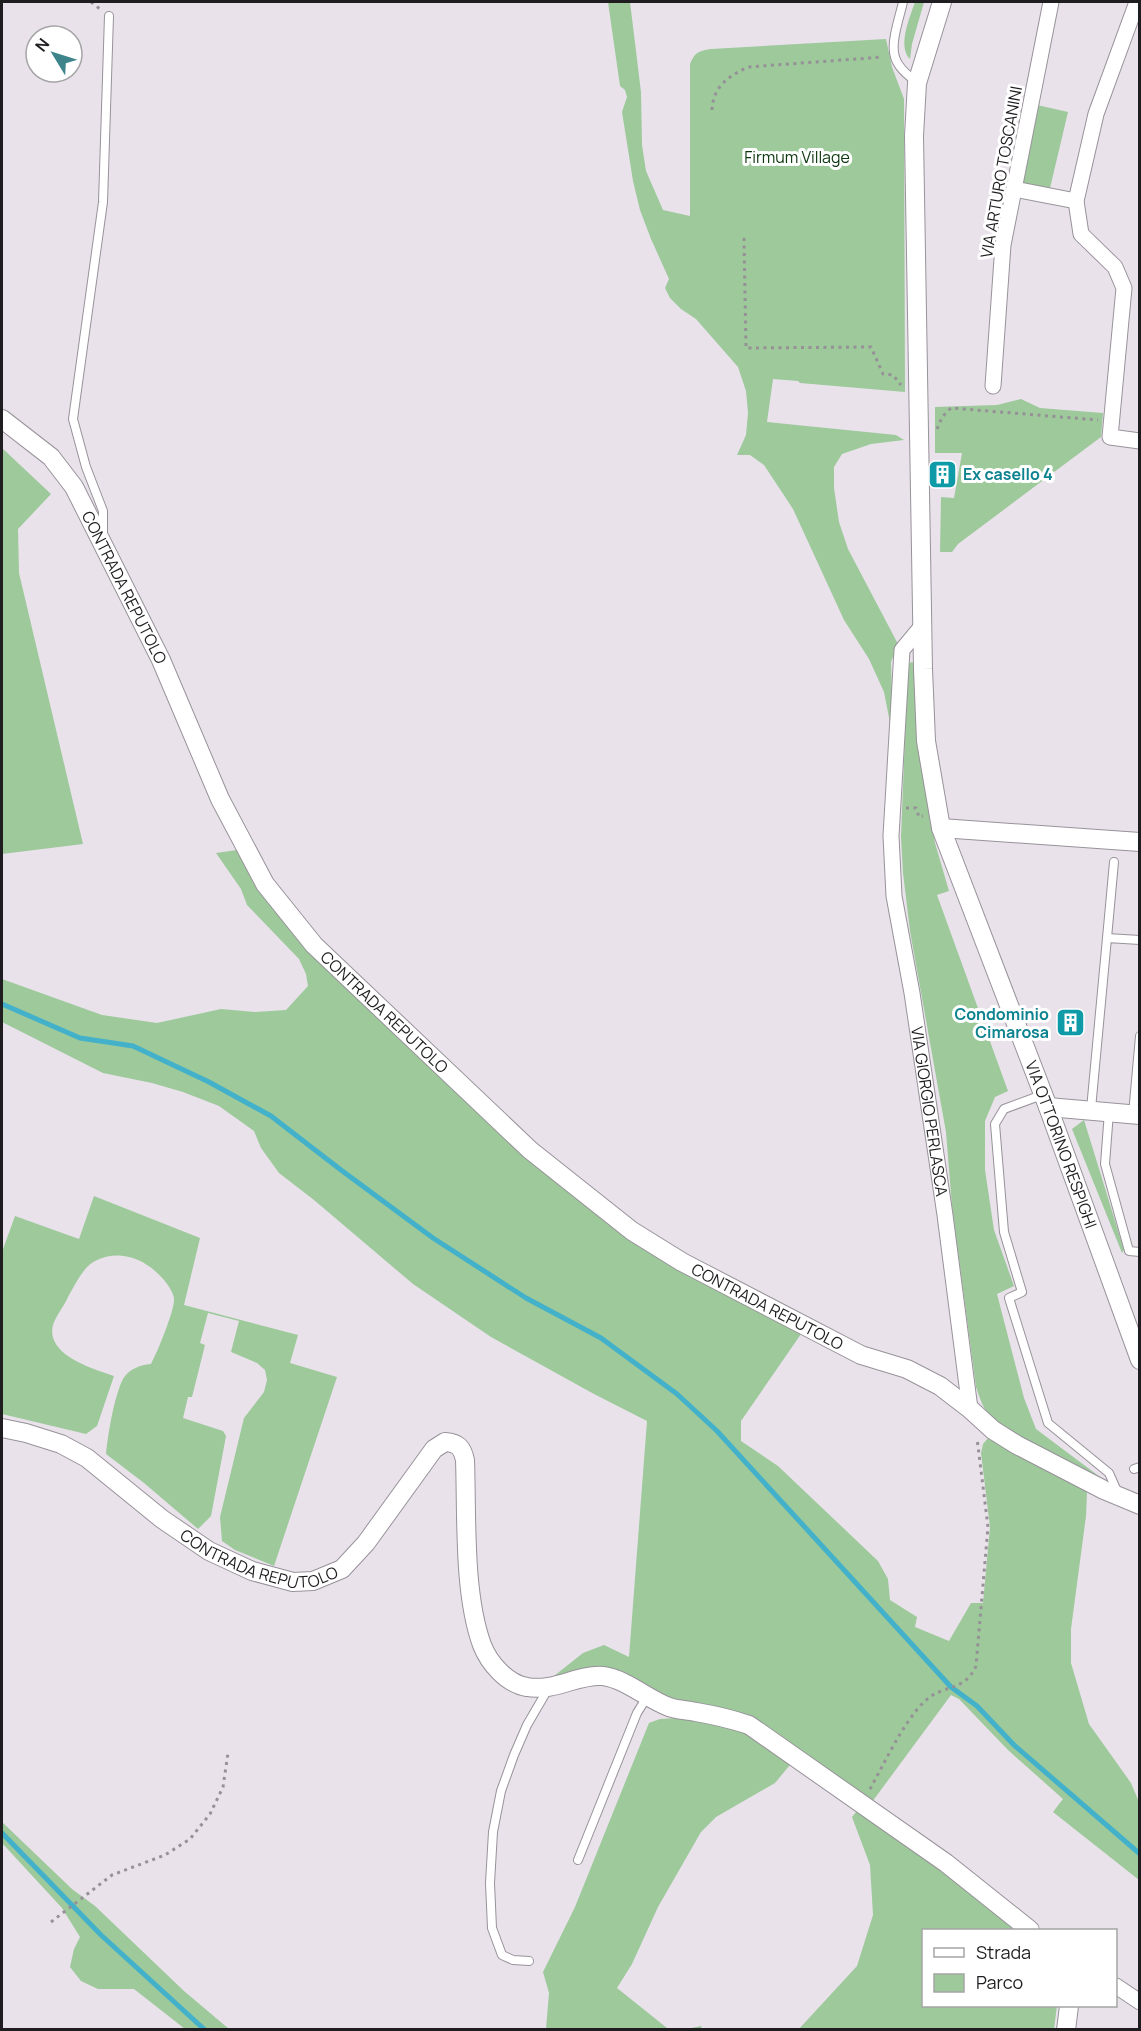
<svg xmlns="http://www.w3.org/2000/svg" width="1141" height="2031" font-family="Manrope,sans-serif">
	<rect width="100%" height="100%" fill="#e9e2eb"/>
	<g fill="#9dc99b">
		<path d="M608,2H630L641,92L642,145L646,171L663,210L690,216V64C695,52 699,51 711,49L886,39L892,67L904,99L905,392L800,383L798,381L773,379L767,422L896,435L904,440L871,444L842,454L834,467V488L839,522L848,549L898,644L891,662L893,738L884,692L869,659L844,620L793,509L764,465L750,455H737L746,435L748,413L746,391L738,367L696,319L681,309L670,298L665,288L669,279L651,239L640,210L633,181L622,112L627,97L625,90L620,86Z"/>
		<path d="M915,2H924L912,44L910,59C897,46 910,17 915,2Z"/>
		<polygon points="1037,105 1068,112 1050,188 1020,183"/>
		<polygon points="1021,399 1040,408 1103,413 1101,437 958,544 952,552 940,552 941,497 954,498 962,453 935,453 935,407 997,405"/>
		<polygon points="2,448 51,494 18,529 19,573 83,844 2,854"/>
		<path d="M911,662L914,663L920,758L935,843L949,891L937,895L1008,1091L995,1097L985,1121V1170L994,1230L1014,1286L997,1294L1024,1398L1036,1429L1104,1480C1070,1463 1007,1439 985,1409C981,1403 979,1395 976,1387L952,1206L946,1132L910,931L903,873L901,837L907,685L908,666Z"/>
		<polygon points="237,850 500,1132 801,1334 741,1421 741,1441 778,1466 878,1561 888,1579 890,1600 917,1617 915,1627 949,1641 971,1603 983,1603 990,1527 981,1453 983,1444 989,1437 1082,1484 1087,1493 1086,1516 1071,1629 1071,1663 1089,1724 1131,1783 1139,1802 1139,1880 1053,1812 1063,1799 1008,1750 959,1699 951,1695 872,1802 741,1713 684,1703 646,1687 615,1669 600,1667 581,1670 538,1682 554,1676 583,1653 604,1645 629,1657 647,1421 594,1394 491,1337 413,1284 314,1200 279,1173 261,1148 254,1131 219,1106 183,1092 152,1083 103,1073 2,1022 2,979 102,1015 157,1023 221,1009 255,1012 286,1010 308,986 306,974 299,959 247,905 241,889 216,853"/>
		<polygon points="1084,1120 1124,1250 1122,1253 1072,1129"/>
		<path d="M94,1196L200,1238L184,1305L298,1335L290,1363L337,1377L274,1566L235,1550L222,1541L220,1517L244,1418L264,1392L267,1380L265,1370L257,1363L231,1352L239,1321L208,1313L200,1343L205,1345L192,1397H188L183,1418L223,1431L226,1436L211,1516L198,1529L144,1483L106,1454C108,1434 114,1397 123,1379C129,1369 140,1365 151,1364C157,1353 174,1312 174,1300C174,1293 168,1285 164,1280C147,1260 121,1248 95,1261C83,1267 75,1285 68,1297C64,1306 56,1316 53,1325C45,1355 94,1369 114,1376L97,1426L86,1434L2,1414V1252L15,1216L79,1239Z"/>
		<polygon points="695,1717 729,1721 794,1760 775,1783 716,1817 701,1832 658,1907 632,1964 617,1988 667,2028 687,2029 701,2026 702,2029 546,2029 549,1993 543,1972 575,1907 649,1723 660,1719"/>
		<polygon points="857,1811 946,1869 1022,1930 924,1930 924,2006 1057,2006 1054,2029 798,2030 857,1966 873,1915 870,1865 852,1817"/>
		<polygon points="2,1822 72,1889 95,1906 184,1991 229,2029 185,2029 134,1989 98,1989 81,1981 70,1967 74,1949 80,1937 62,1908 2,1843"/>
	</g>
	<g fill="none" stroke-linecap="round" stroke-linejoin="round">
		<g stroke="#43b1ca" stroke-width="5">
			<polyline points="2,1004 80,1038 133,1046 209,1082 271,1116 341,1170 433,1238 526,1298 601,1338 677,1394 717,1431 951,1687 977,1706 1014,1745 1140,1854"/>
			<polyline points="2,1833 101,1935 205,2030"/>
		</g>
		<defs>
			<g id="service">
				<path d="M903,2C900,16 890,43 895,57C898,68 908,75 916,82"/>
				<polyline points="103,535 103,511 86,467 73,419 103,202 109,16"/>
				<polyline points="1107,938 1114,862"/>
				<polyline points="1042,1095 1004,1109 995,1124 1004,1232 1022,1292 1009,1298 1048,1423 1109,1473 1117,1491"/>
				<polyline points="1091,1109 1107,938 1140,940"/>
				<polyline points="1109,1112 1105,1164 1129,1251 1140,1252"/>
				<polyline points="1133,1114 1140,1036"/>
				<polyline points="1134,1469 1140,1467"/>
				<polyline points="578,1860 637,1713 647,1697"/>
				<polyline points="529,1961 513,1960 502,1955 492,1928 490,1883 493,1832 501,1791 514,1755 527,1725 548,1689"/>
			</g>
			<g id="minor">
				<polyline points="1137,2 1096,114 1076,201 1081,234 1115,267 1124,288 1110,437 1140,441"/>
				<polyline points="1014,189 1076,201"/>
				<polyline points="993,386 1003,245 1051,2"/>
				<path id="s1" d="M922,626L902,650L891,836L894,896L912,993L945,1215L970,1409"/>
				<polyline points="1116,1986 1140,2002"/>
			</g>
			<g id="tertiary">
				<path id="s2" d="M942,2L917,83L914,136L923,669L926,741L941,828L1048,1107L1140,1360"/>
				<path id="s3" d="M2,419L51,457L74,487L161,660L220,799L265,884L314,945L530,1150L632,1231L682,1262L861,1355L907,1369L940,1386L970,1409L993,1430L1017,1445L1104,1490L1140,1505"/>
				<polyline points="941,828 1140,842"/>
				<polyline points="1048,1107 1140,1115"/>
				<path id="s4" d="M2,1428L26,1433L61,1444L87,1458L162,1519L209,1551L252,1571L293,1582L313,1581L342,1569L366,1543L434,1449L445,1442C458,1443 462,1447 465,1460C467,1515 463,1593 482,1645C489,1663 507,1684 527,1687C555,1692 577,1674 603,1676C626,1679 647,1699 669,1707C677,1710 687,1710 696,1712C714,1715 731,1719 749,1725L946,1863L1030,1930"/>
				<polyline points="1066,2030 1069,2006"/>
			</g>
		</defs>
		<use href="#service" stroke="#98929a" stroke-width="10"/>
		<use href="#minor" stroke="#98929a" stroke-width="17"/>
		<use href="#tertiary" stroke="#98929a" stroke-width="20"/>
		<g stroke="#969197" stroke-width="3" stroke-dasharray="3 4.5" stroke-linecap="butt">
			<polyline points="91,2 100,9"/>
			<path d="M712,110C713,86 729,76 748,67L883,57"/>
			<polyline points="744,238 746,348 871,347 883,374 893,375 901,385"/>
			<polyline points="937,429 942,417 951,408 1098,420"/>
			<polyline points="906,808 916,808 919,817 923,816"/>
			<path d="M870,1789C884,1764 904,1721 924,1702C943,1683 964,1693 976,1666L988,1527L977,1438"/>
			<polyline points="51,1922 112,1875 165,1855 190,1839 210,1814 223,1787 228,1753"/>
		</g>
		<use href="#service" stroke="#fff" stroke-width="8"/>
		<use href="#minor" stroke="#fff" stroke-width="15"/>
		<use href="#tertiary" stroke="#fff" stroke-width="18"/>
	</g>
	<defs>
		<symbol id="building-square" viewBox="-11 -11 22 22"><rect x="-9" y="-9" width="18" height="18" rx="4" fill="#0f9aa8" stroke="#fff"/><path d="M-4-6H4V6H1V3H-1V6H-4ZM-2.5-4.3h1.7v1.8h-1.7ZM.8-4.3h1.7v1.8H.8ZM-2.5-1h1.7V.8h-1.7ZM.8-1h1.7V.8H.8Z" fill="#fff"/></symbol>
	</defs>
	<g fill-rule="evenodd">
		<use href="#building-square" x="926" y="458" width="33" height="33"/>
		<use href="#building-square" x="1054" y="1006" width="33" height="33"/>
	</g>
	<g text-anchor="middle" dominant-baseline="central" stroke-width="6" stroke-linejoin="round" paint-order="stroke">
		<g font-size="16" fill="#0b350d" stroke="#fff">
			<text x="797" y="157">Firmum Village</text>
		</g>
		<g font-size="16" fill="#1f1d20" stroke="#fff">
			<text transform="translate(1001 172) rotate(-80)">VIA ARTURO TOSCANINI</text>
			<text stroke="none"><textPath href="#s3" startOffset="212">CONTRADA REPUTOLO</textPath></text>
			<text stroke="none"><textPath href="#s3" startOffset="716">CONTRADA REPUTOLO</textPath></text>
			<text stroke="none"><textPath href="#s1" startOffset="496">VIA GIORGIO PERLASCA</textPath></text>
			<text stroke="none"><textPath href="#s2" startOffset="1170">VIA OTTORINO RESPIGHI</textPath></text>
			<text stroke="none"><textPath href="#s3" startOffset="1202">CONTRADA REPUTOLO</textPath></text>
			<text stroke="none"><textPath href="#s4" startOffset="296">CONTRADA REPUTOLO</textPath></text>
		</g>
		<g font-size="16" font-weight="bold" fill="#0d838f" stroke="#fff" text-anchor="start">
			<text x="963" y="474">Ex casello 4</text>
			<text x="1049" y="1014" text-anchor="end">Condominio<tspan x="1049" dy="18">Cimarosa</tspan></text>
		</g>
	</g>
	<rect width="1141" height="2031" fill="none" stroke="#1f1d20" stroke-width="6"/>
	<rect x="922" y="1929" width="195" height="78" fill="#ffffff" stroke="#a5a5a6" stroke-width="1.5"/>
	<rect x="934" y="1948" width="30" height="9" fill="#ffffff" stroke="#a5a5a6" stroke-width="1.5"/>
	<text x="976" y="1959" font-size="18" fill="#1f1d20">Strada</text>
	<rect x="934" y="1974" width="30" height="18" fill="#9dc99b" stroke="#a5a5a6" stroke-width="1.5"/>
	<text x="976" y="1989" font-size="18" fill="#1f1d20">Parco</text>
	<g transform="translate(54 54) rotate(308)"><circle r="28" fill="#ffffff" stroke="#a5a5a6" stroke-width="1.5"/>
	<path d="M0-4.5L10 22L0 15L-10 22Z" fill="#3d858b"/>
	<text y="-9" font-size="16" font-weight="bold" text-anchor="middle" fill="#1f1d20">N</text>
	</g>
</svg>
